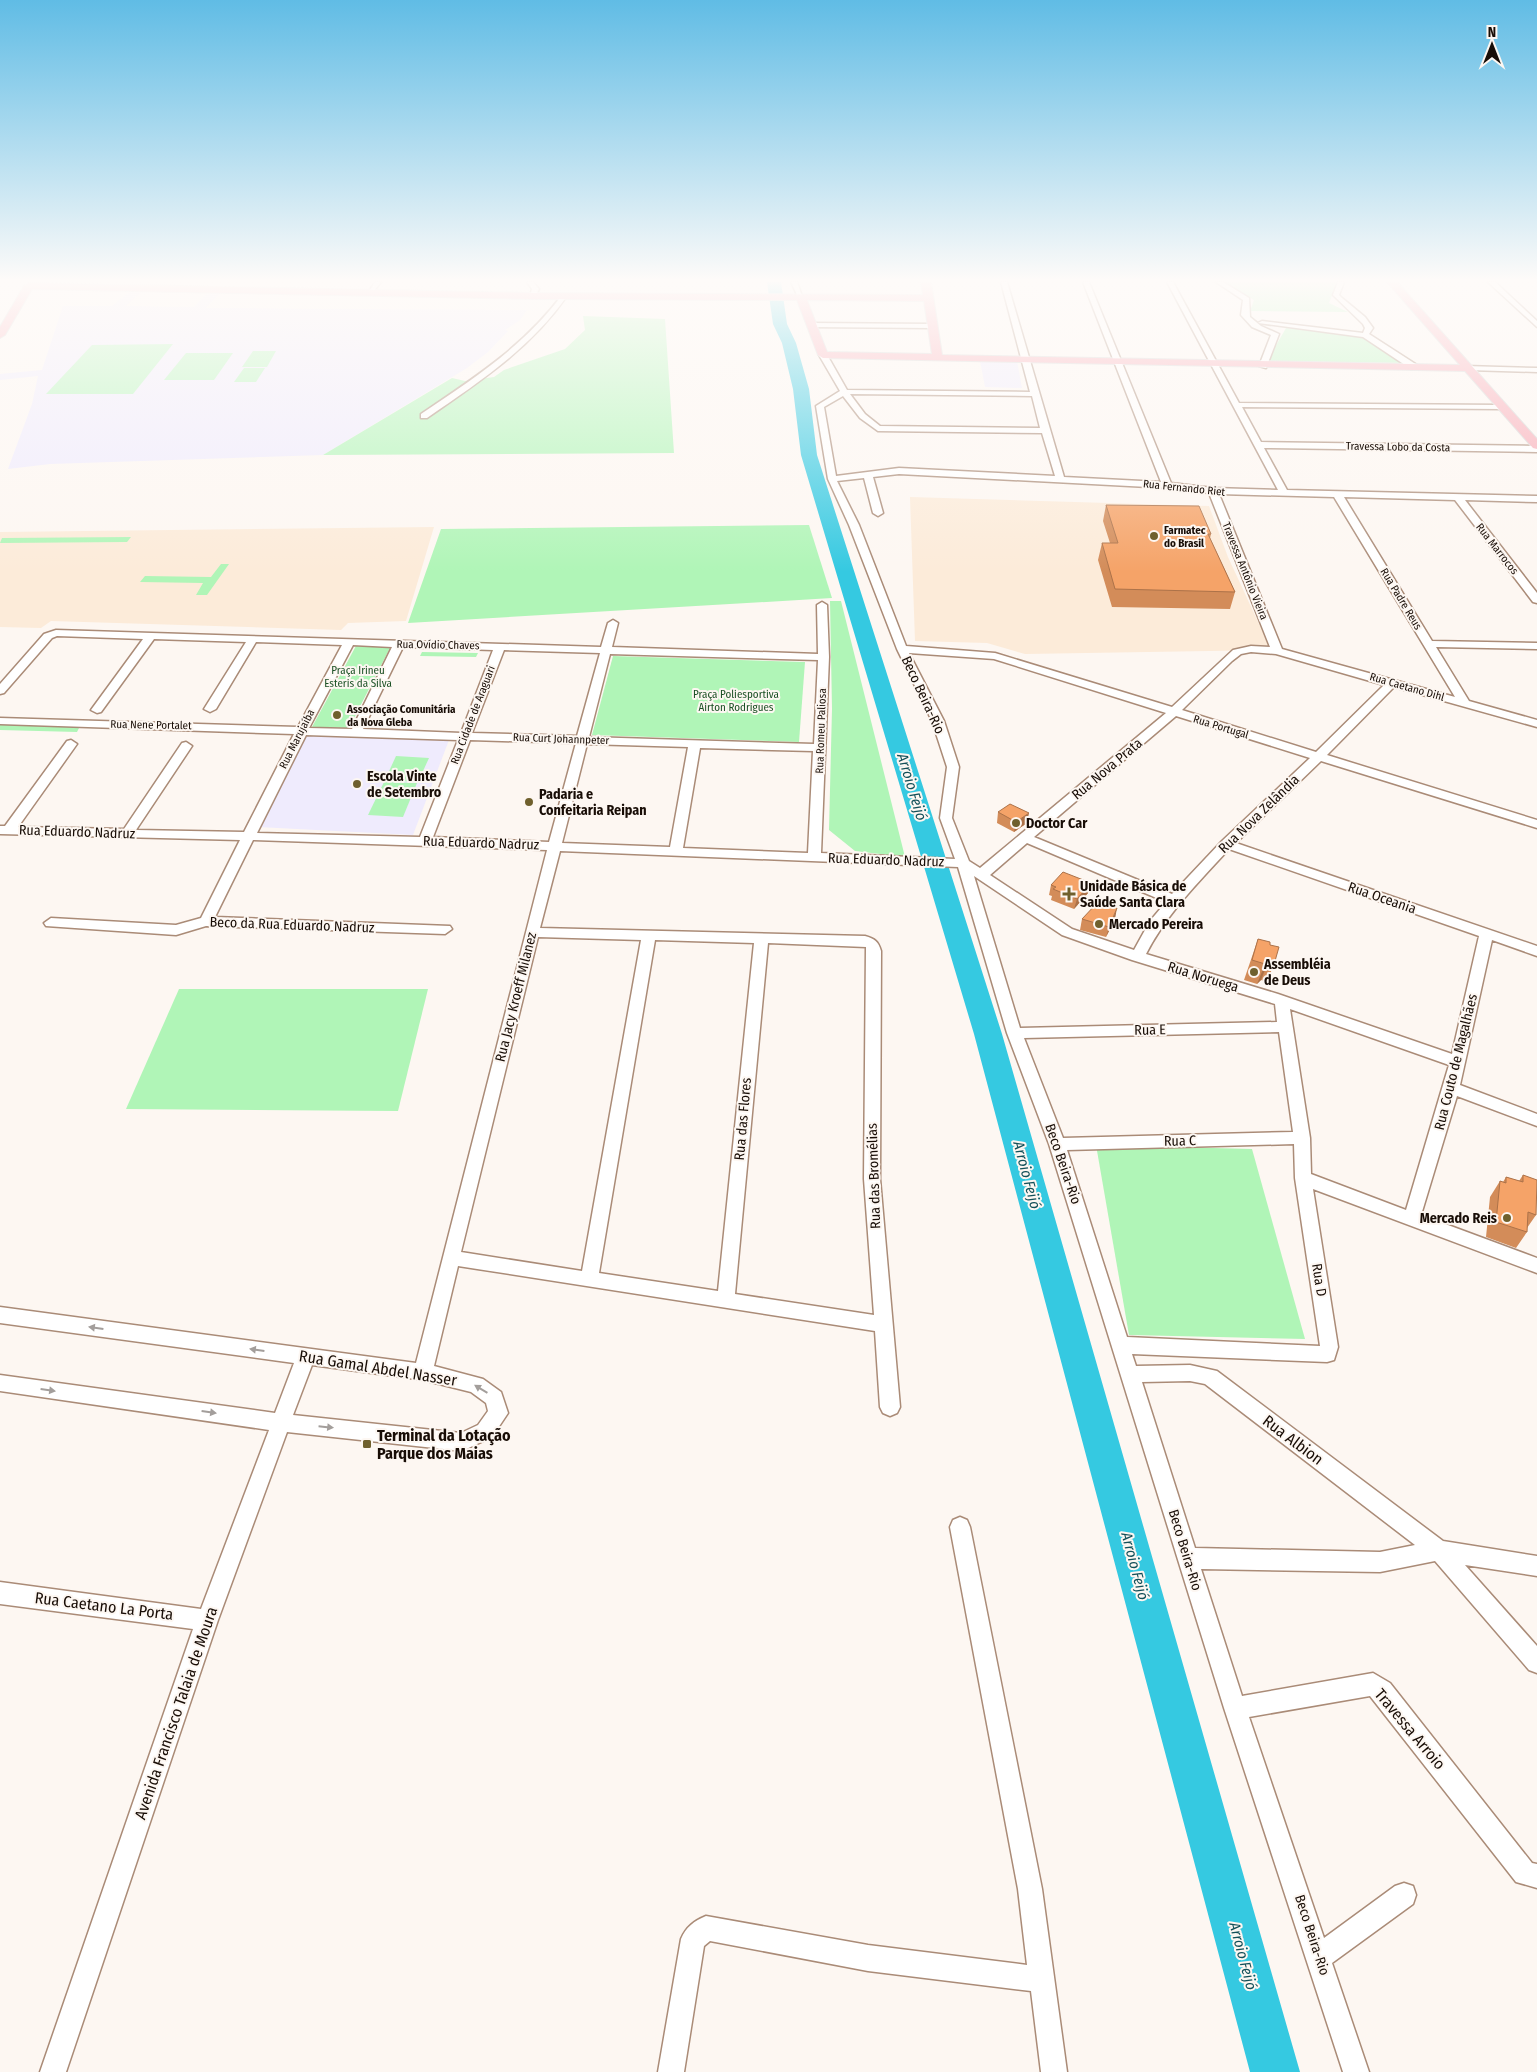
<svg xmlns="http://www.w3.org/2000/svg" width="1537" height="2072" font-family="'Fira Sans Condensed',sans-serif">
	<rect width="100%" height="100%" fill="#fdf7f2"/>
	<g fill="#fcebd9">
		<polygon points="910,497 1209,506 1228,557 1271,650 1025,654 987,643 915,641"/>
		<polygon points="434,527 406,621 348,623 341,630 51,621 41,628 0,627 0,532"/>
	</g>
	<g fill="#efebfd">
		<polygon points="131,291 142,291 126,306 194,307 208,293 220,293 206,308 527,310 520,320 505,330 508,331 488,352 467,368 323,455 50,464 8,469 32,404 38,376 0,380 0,374 42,370 63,306 112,306"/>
		<polygon points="980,361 1017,361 1022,388 985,387"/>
		<polygon points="305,734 449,740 413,835 258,827"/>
	</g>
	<g fill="#b0f5b7">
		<polygon points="1223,282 1337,282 1329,303 1348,312 1250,311 1254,300"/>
		<polygon points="583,316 665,319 674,453 323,455 452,378 465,381 494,377 504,370 565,349 585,330"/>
		<polygon points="1286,328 1360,335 1404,363 1267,361"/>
		<polygon points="173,344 133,394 46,394 92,345"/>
		<polygon points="253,351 276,351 267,367 242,367"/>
		<polygon points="186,353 233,353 214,380 164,380"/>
		<polygon points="244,368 265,368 256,382 234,382"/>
		<polygon points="809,525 832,598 408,623 441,529"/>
		<polygon points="131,537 127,542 0,543 2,538"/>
		<polygon points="221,564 229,564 207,595 196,595 203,583 140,582 145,576 211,577"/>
		<polygon points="830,601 841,601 905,857 855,851 829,830 832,709"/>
		<polygon points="357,644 391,646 349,728 312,727"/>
		<polygon points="422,652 478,653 476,657 420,656"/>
		<polygon points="613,656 805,662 799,742 592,735"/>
		<polygon points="0,717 83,720 77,732 0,730"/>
		<polygon points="396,756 429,758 418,782 385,780"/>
		<polygon points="384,782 417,783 403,817 368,815"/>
		<polygon points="179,989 428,989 398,1111 126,1109"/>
		<polygon points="1096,1145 1252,1149 1305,1339 1129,1335"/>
	</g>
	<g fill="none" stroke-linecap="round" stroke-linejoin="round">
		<polygon fill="#35c9e1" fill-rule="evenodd" points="767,282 781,282 787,324 796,343 809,389 817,455 1002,1034 1300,2072 1250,2072 974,1034 801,455 793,389 782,343 773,324"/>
		<defs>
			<g id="minor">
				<polygon points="375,282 381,282 372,293 368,293"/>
				<polygon points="527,282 533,282 539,289 535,297 530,296 532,289"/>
				<polygon points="791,282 797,282 803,299 799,299"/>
				<path d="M1001,282H1007L1064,477L1161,482L1083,282H1089L1171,483L1213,488L1278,490L1167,282H1173L1239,403L1501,405L1505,407L1501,409L1242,407L1261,442L1537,446V452L1264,448L1287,490L1537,496V502L1465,500L1537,593V603L1533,602L1455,500L1344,497L1432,641L1537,643V649L1436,647L1469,701L1537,720V727L1394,687L1327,755L1537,820V828L1321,761L1236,843L1537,946V956L1492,940L1460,1085L1537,1114V1126L1457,1096L1421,1215L1537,1258V1273L1313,1189L1338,1347L1334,1360L1327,1362L1132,1354L1136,1366L1190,1365L1217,1371L1443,1541L1537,1556V1576L1465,1565L1537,1646V1673L1529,1670L1435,1561L1380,1572L1201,1569L1242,1696L1373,1673L1390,1683L1532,1863L1537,1864V1888L1516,1882L1370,1696L1249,1717L1324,1938L1395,1886L1404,1883L1413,1886L1416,1895L1413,1904L1332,1963L1369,2072H1343L1224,1708L1049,1144L1007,1033L958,867L560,851L540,928L865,936C875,939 878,941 881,951L880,1179L900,1407L897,1413L890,1416L883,1413L880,1407L875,1331L458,1266L434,1366L483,1379L501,1392L508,1413L492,1437L462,1451L287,1432L218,1620L66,2072H40L193,1629L0,1604V1582L201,1609L269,1430L0,1391V1375L275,1413L294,1363L0,1323V1307L416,1363L547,850L253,840L215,917L450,926L452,929L445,934L206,926L176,935L46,926L44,923L51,918L176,925L201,918L240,840L0,834V826H5L67,741L71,740L77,744L18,827L124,829L182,743L186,742L192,746L136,830L244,832L294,734L0,724V718L298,727L342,645L256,642L216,709L210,712L204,709L246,642L154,639L101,712L97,713L91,710L143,639L57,636L52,638L4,693L0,694V684L44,634L56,630L601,647L608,623L613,620L618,623L612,647L818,654L817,605L822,602L827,605L829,657L821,853L955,859L940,818L947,767L932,721L897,649L849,525L828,479L816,406L840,391L819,355L826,353L847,390L1030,392ZM850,394L1032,396L1040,428L880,426L865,414ZM843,396L860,418L878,431L1042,433L1055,476L899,468L836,476L824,407ZM899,474L1167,488L1209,493L1270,647L1251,646L1233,650L1172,707L995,653L906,646L859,525L837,481L864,478L873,513L878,516L883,513L873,477ZM1219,494L1334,497L1455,697L1282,649ZM353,645L392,647L352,729L309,728ZM403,647L493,650L461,733L363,729ZM504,650L600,653L577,736L472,733ZM1251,652L1276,654L1384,685L1316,752L1182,710L1232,661L1241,654ZM909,653L994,659L1166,713L980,868L969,861L952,818L959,767L944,721ZM610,654L818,660L814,744L589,737ZM1176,716L1310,758L1222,841L1172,894L1034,837ZM306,735L458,740L420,837L257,833ZM470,740L576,743L549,842L433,837ZM587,744L688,747L670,847L562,843ZM700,748L813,751L808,853L683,848ZM1027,843L1166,902L1150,921L1134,950L1072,929L990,875ZM1229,849L1479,936L1452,1054L1278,994L1146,954C1168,912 1197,884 1229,849ZM974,876L1062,935L1132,960L1275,1004L1277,1022L1020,1028ZM538,937L641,940L582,1271L461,1252ZM655,940L754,943L718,1291L599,1273ZM768,943L866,947L864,1179L874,1315L735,1294ZM1290,1009L1449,1065L1406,1210L1311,1174L1310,1138ZM1279,1032L1293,1132L1063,1138L1024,1038ZM1294,1144L1295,1178L1320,1346L1127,1337L1067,1150ZM312,1365L423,1380L471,1392L486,1403L488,1411L478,1425L461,1433L293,1415ZM1190,1381L1205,1384L1415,1545L1380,1552L1195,1548L1142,1382Z"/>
				<polygon points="1216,282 1223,282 1249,298 1250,317 1261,326 1279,334 1266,368 1259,366 1271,335 1252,327 1241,315 1243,300"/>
				<polygon points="1338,282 1344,282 1339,295 1342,298 1365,317 1373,328 1369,334 1417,365 1417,369 1411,369 1363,337 1258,323 1262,321 1363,333 1365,328 1363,324 1333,295"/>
				<polygon points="1488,282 1495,282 1537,321 1537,327"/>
				<path d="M562,295L567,296C530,349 479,382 427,418H421V414C473,379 524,346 562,295Z"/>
				<polygon points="812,323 932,324 936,326 932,328 809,327 809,323"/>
				<polygon points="1465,366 1537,368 1537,372 1468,370 1465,370"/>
				<path d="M960,1517L967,1520L970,1527L1042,1889L1067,2072H1041L1031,1991L868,1971L710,1941L704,1946L684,2072H658L681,1939C686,1927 694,1921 706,1916L868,1945L1027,1965L1018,1889L950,1527L953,1520Z"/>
			</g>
			<path id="major" d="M921,282H931L942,355L1460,365L1387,282H1397L1537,439V449L1533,448L1465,371L823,358L818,355L797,300L533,299L32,289L5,335L0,338V327L24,286L29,283L533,293L923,295ZM807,300L924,301L932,354L827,352Z"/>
		</defs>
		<use href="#minor" stroke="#aa8b77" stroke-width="3"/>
		<use href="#major" stroke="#d5d3d2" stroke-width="2"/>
		<use href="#minor" fill="#fff" fill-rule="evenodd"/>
		<use href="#major" fill="#f7a7b3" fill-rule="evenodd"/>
	</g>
	<g fill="#d38c59">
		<polygon points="1106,505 1211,534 1210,538 1235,592 1230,609 1112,607 1098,560 1102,543 1110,543 1103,521"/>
		<polygon points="998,812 1027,823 1014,832 997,823"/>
		<polygon points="1091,883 1088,893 1074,909 1051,900 1052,896 1049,895 1051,885"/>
		<polygon points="1082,919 1115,919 1106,937 1080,930"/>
		<polygon points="1258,939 1270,945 1275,961 1267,982 1261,980 1257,984 1244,980"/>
		<polygon points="1523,1175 1536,1215 1527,1228 1527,1232 1516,1248 1486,1237 1490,1197 1500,1181 1503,1182 1506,1177 1519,1181"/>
	</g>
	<g fill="#ac7249">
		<polygon points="1029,813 1027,823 1014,832 1016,822"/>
		<polygon points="1091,883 1088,893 1074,909 1077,899"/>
		<polygon points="1117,908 1115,919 1106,937 1109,927"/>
		<polygon points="1269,960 1261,980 1257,984 1265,964"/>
	</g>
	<g fill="#f5a368" stroke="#ac7249">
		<polygon points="1106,505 1199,506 1211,534 1208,534 1235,592 1115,589 1102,543 1118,543"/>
		<polygon points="1010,804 1029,813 1016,822 998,812"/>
		<polygon points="1063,872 1091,883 1077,899 1053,889 1056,887 1051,885"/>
		<polygon points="1097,903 1117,908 1109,927 1082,919"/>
		<polygon points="1258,939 1270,942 1270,945 1279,947 1275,961 1269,960 1265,964 1252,960"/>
		<polygon points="1523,1175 1537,1180 1536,1215 1528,1212 1527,1232 1496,1222 1500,1181 1506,1183 1506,1177 1523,1182"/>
	</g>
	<defs><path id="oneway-solid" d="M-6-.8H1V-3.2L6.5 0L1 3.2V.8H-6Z" transform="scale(1.25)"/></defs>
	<g fill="#a39e9b">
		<use href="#oneway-solid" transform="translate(96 1328) rotate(-172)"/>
		<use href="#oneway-solid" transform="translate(257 1350) rotate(-172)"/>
		<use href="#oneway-solid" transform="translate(481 1389) rotate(-149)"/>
		<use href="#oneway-solid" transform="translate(48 1390) rotate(8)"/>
		<use href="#oneway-solid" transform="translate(209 1412) rotate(8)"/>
		<use href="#oneway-solid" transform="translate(326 1427) rotate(6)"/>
	</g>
	<linearGradient id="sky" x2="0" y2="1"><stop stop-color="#60bce5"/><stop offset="0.49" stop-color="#fefbf9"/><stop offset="1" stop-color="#fefbf9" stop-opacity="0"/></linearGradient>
	<rect width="1537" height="572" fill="url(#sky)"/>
	<g fill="#6f602d" stroke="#fdf7f2" stroke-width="2">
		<circle cx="1154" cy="536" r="5"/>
		<circle cx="337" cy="715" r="5"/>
		<circle cx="357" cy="784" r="5"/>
		<circle cx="529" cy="802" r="5"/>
		<circle cx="1016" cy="823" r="5"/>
		<path d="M1066.5 886.5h5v5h5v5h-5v5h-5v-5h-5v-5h5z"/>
		<circle cx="1099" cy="924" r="5"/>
		<circle cx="1254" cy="972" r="5"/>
		<circle cx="1507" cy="1218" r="5"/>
		<rect x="362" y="1439" width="10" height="10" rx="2.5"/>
	</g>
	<g text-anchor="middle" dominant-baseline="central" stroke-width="4" stroke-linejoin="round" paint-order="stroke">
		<g font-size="11" fill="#180d06" stroke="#fdf7f2">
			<text transform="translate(1398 447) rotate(1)">Travessa Lobo da Costa</text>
			<text transform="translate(1184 488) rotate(6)">Rua Fernando Riet</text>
			<text transform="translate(1497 549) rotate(52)">Rua Marrocos</text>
			<text transform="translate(1245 571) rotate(68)">Travessa Antônio Vieira</text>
			<text transform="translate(1401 599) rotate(59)">Rua Padre Reus</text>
			<text transform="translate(438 645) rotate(1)">Rua Ovídio Chaves</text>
			<text transform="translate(1407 687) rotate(16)">Rua Caetano Dihl</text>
			<text transform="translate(473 715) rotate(-69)">Rua Cidade de Araguari</text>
			<text transform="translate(151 725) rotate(1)">Rua Nene Portalet</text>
			<text transform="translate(1221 727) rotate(17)">Rua Portugal</text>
			<text transform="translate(821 731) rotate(-88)">Rua Romeu Paliosa</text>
			<text transform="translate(297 739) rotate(-63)">Rua Marujaíba</text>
			<text transform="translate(561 739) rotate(2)">Rua Curt Johannpeter</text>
		</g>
		<g font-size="11" font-weight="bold" fill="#180d06" stroke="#fdf7f2" text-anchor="start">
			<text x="1164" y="530">Farmatec<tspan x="1164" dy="13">do Brasil</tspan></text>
			<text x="347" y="709">Associação Comunitária<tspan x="347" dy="13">da Nova Gleba</tspan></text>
		</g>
		<g font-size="11" fill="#1a5024" stroke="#fdf7f2">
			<text x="358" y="670">Praça Irineu<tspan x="358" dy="13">Esteris da Silva</tspan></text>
			<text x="736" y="694">Praça Poliesportiva<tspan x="736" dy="13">Airton Rodrigues</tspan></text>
		</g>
		<g font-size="14" fill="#180d06" stroke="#fdf7f2">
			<text transform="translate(923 695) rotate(65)">Beco Beira-Rio</text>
			<text transform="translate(1107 769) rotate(-40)">Rua Nova Prata</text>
			<text transform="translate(1259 814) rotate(-44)">Rua Nova Zelândia</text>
			<text transform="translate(77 832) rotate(2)">Rua Eduardo Nadruz</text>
			<text transform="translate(481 843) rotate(2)">Rua Eduardo Nadruz</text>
			<text transform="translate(886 860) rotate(2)">Rua Eduardo Nadruz</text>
			<text transform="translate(1382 898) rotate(19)">Rua Oceania</text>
			<text transform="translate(292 925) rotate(2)">Beco da Rua Eduardo Nadruz</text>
			<text transform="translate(1203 977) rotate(17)">Rua Noruega</text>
			<text transform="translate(516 997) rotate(-76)">Rua Jacy Kroeff Milanez</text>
			<text transform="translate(1150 1030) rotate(-1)">Rua E</text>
			<text transform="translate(1456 1062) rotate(-76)">Rua Couto de Magalhães</text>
			<text transform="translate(743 1119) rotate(-85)">Rua das Flores</text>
			<text transform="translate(1180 1141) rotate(-1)">Rua C</text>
			<text transform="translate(1063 1164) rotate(71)">Beco Beira-Rio</text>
			<text transform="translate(874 1176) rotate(-92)">Rua das Bromélias</text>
			<text transform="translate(1319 1280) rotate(81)">Rua D</text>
			<text transform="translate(1185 1550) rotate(73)">Beco Beira-Rio</text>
			<text transform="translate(1312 1935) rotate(72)">Beco Beira-Rio</text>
		</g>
		<g font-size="14" font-weight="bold" fill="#180d06" stroke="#fdf7f2" text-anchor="start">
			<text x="367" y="776">Escola Vinte<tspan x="367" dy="16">de Setembro</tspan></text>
			<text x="539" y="794">Padaria e<tspan x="539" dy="16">Confeitaria Reipan</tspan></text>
			<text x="1026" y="823">Doctor Car</text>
			<text x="1080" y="886">Unidade Básica de<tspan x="1080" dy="16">Saúde Santa Clara</tspan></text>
			<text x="1109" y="924">Mercado Pereira</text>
			<text x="1264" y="964">Assembléia<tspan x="1264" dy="16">de Deus</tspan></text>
			<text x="1497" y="1218" text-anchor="end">Mercado Reis</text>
		</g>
		<g font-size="15" font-style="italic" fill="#135059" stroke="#fdf7f2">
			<text transform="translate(912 787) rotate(73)">Arroio Feijó</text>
			<text transform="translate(1027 1175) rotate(75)">Arroio Feijó</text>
			<text transform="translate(1135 1566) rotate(75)">Arroio Feijó</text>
			<text transform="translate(1243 1956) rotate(75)">Arroio Feijó</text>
		</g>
		<g font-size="16" fill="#180d06" stroke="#fdf7f2">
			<text transform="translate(378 1368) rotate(9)">Rua Gamal Abdel Nasser</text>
			<text transform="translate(1293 1440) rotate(37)">Rua Albion</text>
			<text transform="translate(104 1606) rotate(7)">Rua Caetano La Porta</text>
			<text transform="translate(176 1713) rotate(-71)">Avenida Francisco Talaia de Moura</text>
			<text transform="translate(1410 1729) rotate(50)">Travessa Arroio</text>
		</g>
		<g font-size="16" font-weight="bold" fill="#180d06" stroke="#fdf7f2" text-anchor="start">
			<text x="377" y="1435">Terminal da Lotação<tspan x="377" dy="18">Parque dos Maias</tspan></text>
		</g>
	</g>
	<g transform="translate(1492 45)" stroke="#fdf7f2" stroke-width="4" paint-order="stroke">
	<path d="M0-4L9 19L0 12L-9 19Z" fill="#180d06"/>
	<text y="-8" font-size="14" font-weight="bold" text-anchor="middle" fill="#180d06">N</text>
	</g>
</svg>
